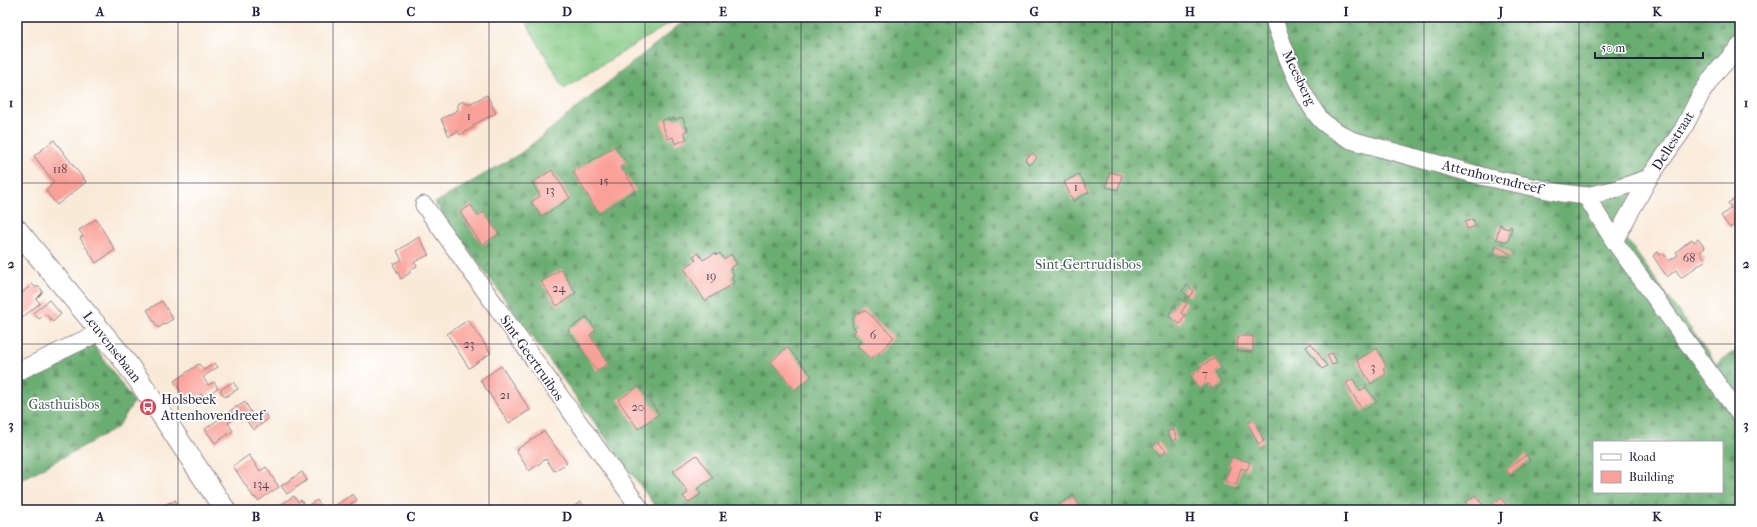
<svg xmlns="http://www.w3.org/2000/svg" width="1757" height="527" font-family="'IM FELL French Canon',serif">
	<defs>
		<pattern id="grass-tufts" width="24" height="20" patternUnits="userSpaceOnUse"><rect width="24" height="20" fill="#84c983"/><path d="M3 7l-1-3M5 7V3M7 7l1-3M15 17l-1-3M17 17v-4M19 17l1-3" fill="none" stroke="#72ac72"/></pattern>
		<pattern id="forest-firs" width="22" height="20" patternUnits="userSpaceOnUse"><rect width="22" height="20" fill="#6bad71"/><path d="M5 1l3.5 6h-7zM16 11l3.5 6h-7z" fill="#588c5e"/></pattern>
	</defs>
	<rect width="100%" height="100%" fill="#fff"/>
	<filter id="ink" filterUnits="userSpaceOnUse"><feTurbulence type="fractalNoise" baseFrequency=".025" numOctaves="2"/><feDisplacementMap in="SourceGraphic" scale="8" xChannelSelector="R" yChannelSelector="G"/><feConvolveMatrix kernelMatrix="1 2 1 2 8 2 1 2 1" color-interpolation-filters="sRGB"/></filter>
	<filter id="wash" filterUnits="userSpaceOnUse"><feTurbulence type="fractalNoise" baseFrequency=".012" numOctaves="4" result="noise"/><feDisplacementMap in="SourceGraphic" scale="16" xChannelSelector="R" yChannelSelector="G"/><feGaussianBlur stdDeviation="0.9" result="paint"/><feColorMatrix in="noise" values="0 0 0 0 0 0 0 0 0 0 0 0 0 0 0 0 0 1.4 0 .05"/><feComposite in="paint" operator="in"/></filter>
	<g filter="url(#wash)">
		<rect width="100%" height="100%" fill="#f9e9d7"/>
		<polygon fill="url(#grass-tufts)" stroke="#53765f" points="523,17 680,17 564,88"/>
		<g fill="url(#forest-firs)" stroke="#466856" fill-rule="evenodd">
			<path d="M689,17H1740V27L1737,28L1618,227L1716,364L1740,347V510H658L435,203L521,153ZM1594,442H1722V492H1594Z"/>
			<polygon points="90,340 134,402 117,428 17,482 17,375"/>
		</g>
		<g id="blocks">
			<g fill="#f9a198">
				<polygon points="487,95 496,113 473,125 474,127 460,135 458,131 449,136 441,119 458,110 458,104 461,102 464,101 469,104"/>
				<polygon points="682,117 688,130 684,132 687,139 675,144 673,137 668,139 661,121 668,118 669,120 674,118 674,120"/>
				<polygon points="54,140 86,182 57,205 46,191 54,182 34,156"/>
				<polygon points="615,146 627,163 621,167 636,190 599,214 573,172"/>
				<polygon points="1033,153 1037,158 1029,165 1025,159"/>
				<polygon points="552,170 570,198 541,217 531,202 540,196 532,183"/>
				<polygon points="1110,172 1122,175 1118,190 1106,187"/>
				<polygon points="1079,174 1089,192 1073,201 1064,182"/>
				<polygon points="1736,198 1740,200 1740,221 1730,228 1721,216 1731,208 1728,203"/>
				<polygon points="471,205 478,216 484,212 499,234 482,245 460,212"/>
				<polygon points="96,219 115,250 96,263 80,238 83,236 79,230"/>
				<polygon points="1473,219 1476,226 1467,229 1465,222"/>
				<polygon points="1500,224 1502,225 1502,227 1509,229 1510,226 1512,227 1508,242 1496,239"/>
				<polygon points="419,237 429,255 414,262 417,266 409,270 410,273 401,279 393,264 402,260 397,251"/>
				<polygon points="1692,239 1694,242 1698,239 1705,248 1700,252 1706,260 1681,278 1676,270 1667,277 1653,256 1658,252 1660,255 1663,253 1669,261 1678,255 1676,252"/>
				<polygon points="1496,246 1511,254 1509,258 1503,255 1502,258 1493,253"/>
				<polygon points="698,253 703,260 715,253 717,255 720,253 724,259 731,254 737,264 730,268 734,275 731,277 734,283 705,301 684,268 696,260 693,256"/>
				<polygon points="561,269 576,293 557,306 541,282"/>
				<polygon points="32,284 35,287 39,287 42,290 42,293 36,299 40,303 17,322 17,300 20,297 19,296"/>
				<polygon points="1187,285 1194,291 1189,297 1182,291"/>
				<polygon points="1179,298 1187,303 1181,313 1185,315 1180,324 1168,316"/>
				<polygon points="49,300 61,314 53,322 46,314 39,319 33,313"/>
				<polygon points="162,301 173,319 158,328 147,310"/>
				<polygon points="862,311 866,311 894,337 876,356 875,355 871,359 857,346 861,342 852,334 856,330 852,326 853,318 855,315"/>
				<polygon points="587,317 596,330 590,335 609,363 597,371 568,330"/>
				<polygon points="468,320 491,353 469,368 447,334"/>
				<polygon points="1238,336 1253,336 1253,352 1237,351"/>
				<polygon points="1311,343 1327,366 1322,369 1306,347"/>
				<polygon points="787,347 812,376 795,390 771,362"/>
				<polygon points="1377,348 1386,366 1383,368 1386,374 1371,384 1357,360"/>
				<polygon points="1332,353 1337,362 1332,365 1327,355"/>
				<polygon points="1215,358 1222,369 1216,373 1223,384 1213,390 1209,384 1200,390 1191,376 1200,370 1198,368"/>
				<polygon points="215,363 218,367 203,377 208,385 214,382 218,388 204,397 201,394 188,403 174,381 199,364 204,370"/>
				<polygon points="501,366 530,410 509,423 480,380"/>
				<polygon points="1353,379 1360,391 1366,387 1377,402 1363,411 1346,383"/>
				<polygon points="233,382 238,389 225,397 220,390"/>
				<polygon points="639,386 659,414 638,429 618,400"/>
				<polygon points="245,402 254,417 263,411 268,419 253,430 245,418 241,421 238,416 228,423 233,431 215,443 205,429 237,406 237,407"/>
				<polygon points="1254,420 1264,441 1258,444 1248,423"/>
				<polygon points="1173,429 1177,439 1172,442 1167,432"/>
				<polygon points="544,431 567,463 554,471 546,459 529,471 516,450"/>
				<polygon points="1158,442 1166,451 1160,456 1152,447"/>
				<polygon points="249,455 260,471 266,467 279,487 258,501 255,497 254,498 233,466"/>
				<polygon points="697,455 713,478 697,489 701,494 688,503 683,496 688,493 673,471"/>
				<polygon points="1526,455 1530,460 1510,475 1506,470"/>
				<polygon points="1232,457 1250,462 1247,470 1241,468 1236,485 1225,481 1230,467 1228,466"/>
				<polygon points="302,472 307,480 287,494 281,486"/>
				<polygon points="353,494 357,500 342,510 336,510 334,506"/>
				<polygon points="1073,495 1082,510 1048,510 1055,506 1056,507"/>
				<polygon points="1476,495 1485,509 1501,498 1508,507 1504,510 1471,510 1465,502"/>
				<polygon points="294,496 298,502 301,500 306,507 317,500 322,508 318,510 273,510"/>
				<polygon points="175,500 181,510 157,510 170,502 171,503"/>
				<polygon points="580,502 585,510 569,510"/>
			</g>
		</g>
	</g>
	<g filter="url(#ink)">
		<use href="#blocks" fill-opacity="0" stroke="#8e8689" stroke-width="1"/>
		<g fill="none" stroke-linecap="round" stroke-linejoin="round">
			<defs>
				<g id="minor">
					<path d="M1273,17C1283,47 1300,96 1321,120C1329,128 1341,134 1351,140L1485,177L1562,193L1586,196L1613,190L1649,178"/>
					<polyline points="1586,196 1614,241 1740,415"/>
					<polyline points="424,205 641,510"/>
					<polyline points="1614,241 1649,178 1682,131 1701,94 1713,76 1740,46"/>
					<polyline points="17,372 102,331"/>
				</g>
				<polyline id="tertiary" points="17,230 118,352 138,379 225,510"/>
			</defs>
			<use href="#minor" stroke="#8e8689" stroke-width="19"/>
			<use href="#tertiary" stroke="#8e8689" stroke-width="23"/>
			<use href="#minor" stroke="#fff" stroke-width="17"/>
			<use href="#tertiary" stroke="#fff" stroke-width="21"/>
		</g>
	</g>
	<path fill="none" stroke="#22223b" stroke-width="1" stroke-opacity="0.55" d="M178,17V510M333,17V510M489,17V510M645,17V510M801,17V510M956,17V510M1112,17V510M1268,17V510M1424,17V510M1579,17V510M17,183H1740M17,344H1740"/>
	<defs>
		<symbol id="bus-disc" viewBox="-11 -11 22 22"><circle r="9.5" fill="#d1495b" stroke="#fff"/><path d="M-5-6H5V4H4V6H2V4H-2V6H-4V4H-5ZM-3.5-4V0h7V-4ZM-3.5 1.2v1.5H-2V1.2ZM2 1.2v1.5H3.5V1.2Z" fill="#fff"/></symbol>
	</defs>
	<g fill-rule="evenodd">
		<use href="#bus-disc" x="138" y="397" width="20" height="20"/>
	</g>
	<g text-anchor="middle" dominant-baseline="central" stroke-width="3.5" stroke-linejoin="round" paint-order="stroke">
		<g font-size="12" fill="#584252">
			<text x="469" y="116">1</text>
			<text x="60" y="169">118</text>
			<text x="604" y="181">15</text>
			<text x="1076" y="187">1</text>
			<text x="550" y="190">13</text>
			<text x="1689" y="258">68</text>
			<text x="711" y="276">19</text>
			<text x="559" y="288">24</text>
			<text x="873" y="335">6</text>
			<text x="469" y="344">23</text>
			<text x="1373" y="367">3</text>
			<text x="1205" y="374">7</text>
			<text x="505" y="395">21</text>
			<text x="638" y="407">20</text>
			<text x="261" y="484">134</text>
		</g>
		<g font-size="14" fill="#22223b" stroke="#fff">
			<text transform="translate(1299 78) rotate(64)">Meesberg</text>
			<text transform="translate(1673 141) rotate(-58)">Dellestraat</text>
			<text transform="translate(1492 177) rotate(14)">Attenhovendreef</text>
			<text transform="translate(112 347) rotate(52)">Leuvensebaan</text>
			<text transform="translate(532 358) rotate(55)">Sint-Geertruibos</text>
		</g>
		<g font-size="14" fill="#445c54" stroke="#fff">
			<text x="1088" y="264">Sint-Gertrudisbos</text>
			<text x="64" y="404">Gasthuisbos</text>
		</g>
		<g font-size="14" fill="#22223b" stroke="#fff" text-anchor="start">
			<text x="161" y="399">Holsbeek<tspan x="161" dy="16">Attenhovendreef</tspan></text>
		</g>
	</g>
	<rect width="1757" height="527" fill="none" stroke="#fff" stroke-width="44"/>
	<rect x="1593" y="441" width="130" height="52" fill="#ffffff" stroke="#a7a7b1"/>
	<rect x="1601" y="454" width="20" height="6" fill="#ffffff" stroke="#a7a7b1"/>
	<text x="1629" y="461" font-size="12" fill="#22223b">Road</text>
	<rect x="1601" y="471" width="20" height="12" fill="#f9a198" stroke="#a7a7b1"/>
	<text x="1629" y="481" font-size="12" fill="#22223b">Building</text>
	<path d="M1595 52v6h108v-6" fill="none" stroke="#22223b" stroke-width="2"/>
	<text x="1601" y="52" font-size="12" fill="#22223b" stroke="#ffffff" stroke-width="3" paint-order="stroke">50 m</text>
	<rect x="22" y="22" width="1713" height="483" fill="none" stroke="#22223b" stroke-width="1.5"/>
	<g font-size="13" text-anchor="middle" font-weight="bold" fill="#22223b">
		<text x="100" y="16">A</text>
		<text x="256" y="16">B</text>
		<text x="411" y="16">C</text>
		<text x="567" y="16">D</text>
		<text x="723" y="16">E</text>
		<text x="878" y="16">F</text>
		<text x="1034" y="16">G</text>
		<text x="1190" y="16">H</text>
		<text x="1346" y="16">I</text>
		<text x="1501" y="16">J</text>
		<text x="1657" y="16">K</text>
		<text x="11" y="107">1</text>
		<text x="1746" y="107">1</text>
		<text x="11" y="268">2</text>
		<text x="1746" y="268">2</text>
		<text x="11" y="429">3</text>
		<text x="1746" y="429">3</text>
		<text x="100" y="521">A</text>
		<text x="256" y="521">B</text>
		<text x="411" y="521">C</text>
		<text x="567" y="521">D</text>
		<text x="723" y="521">E</text>
		<text x="878" y="521">F</text>
		<text x="1034" y="521">G</text>
		<text x="1190" y="521">H</text>
		<text x="1346" y="521">I</text>
		<text x="1501" y="521">J</text>
		<text x="1657" y="521">K</text>
	</g>
</svg>
